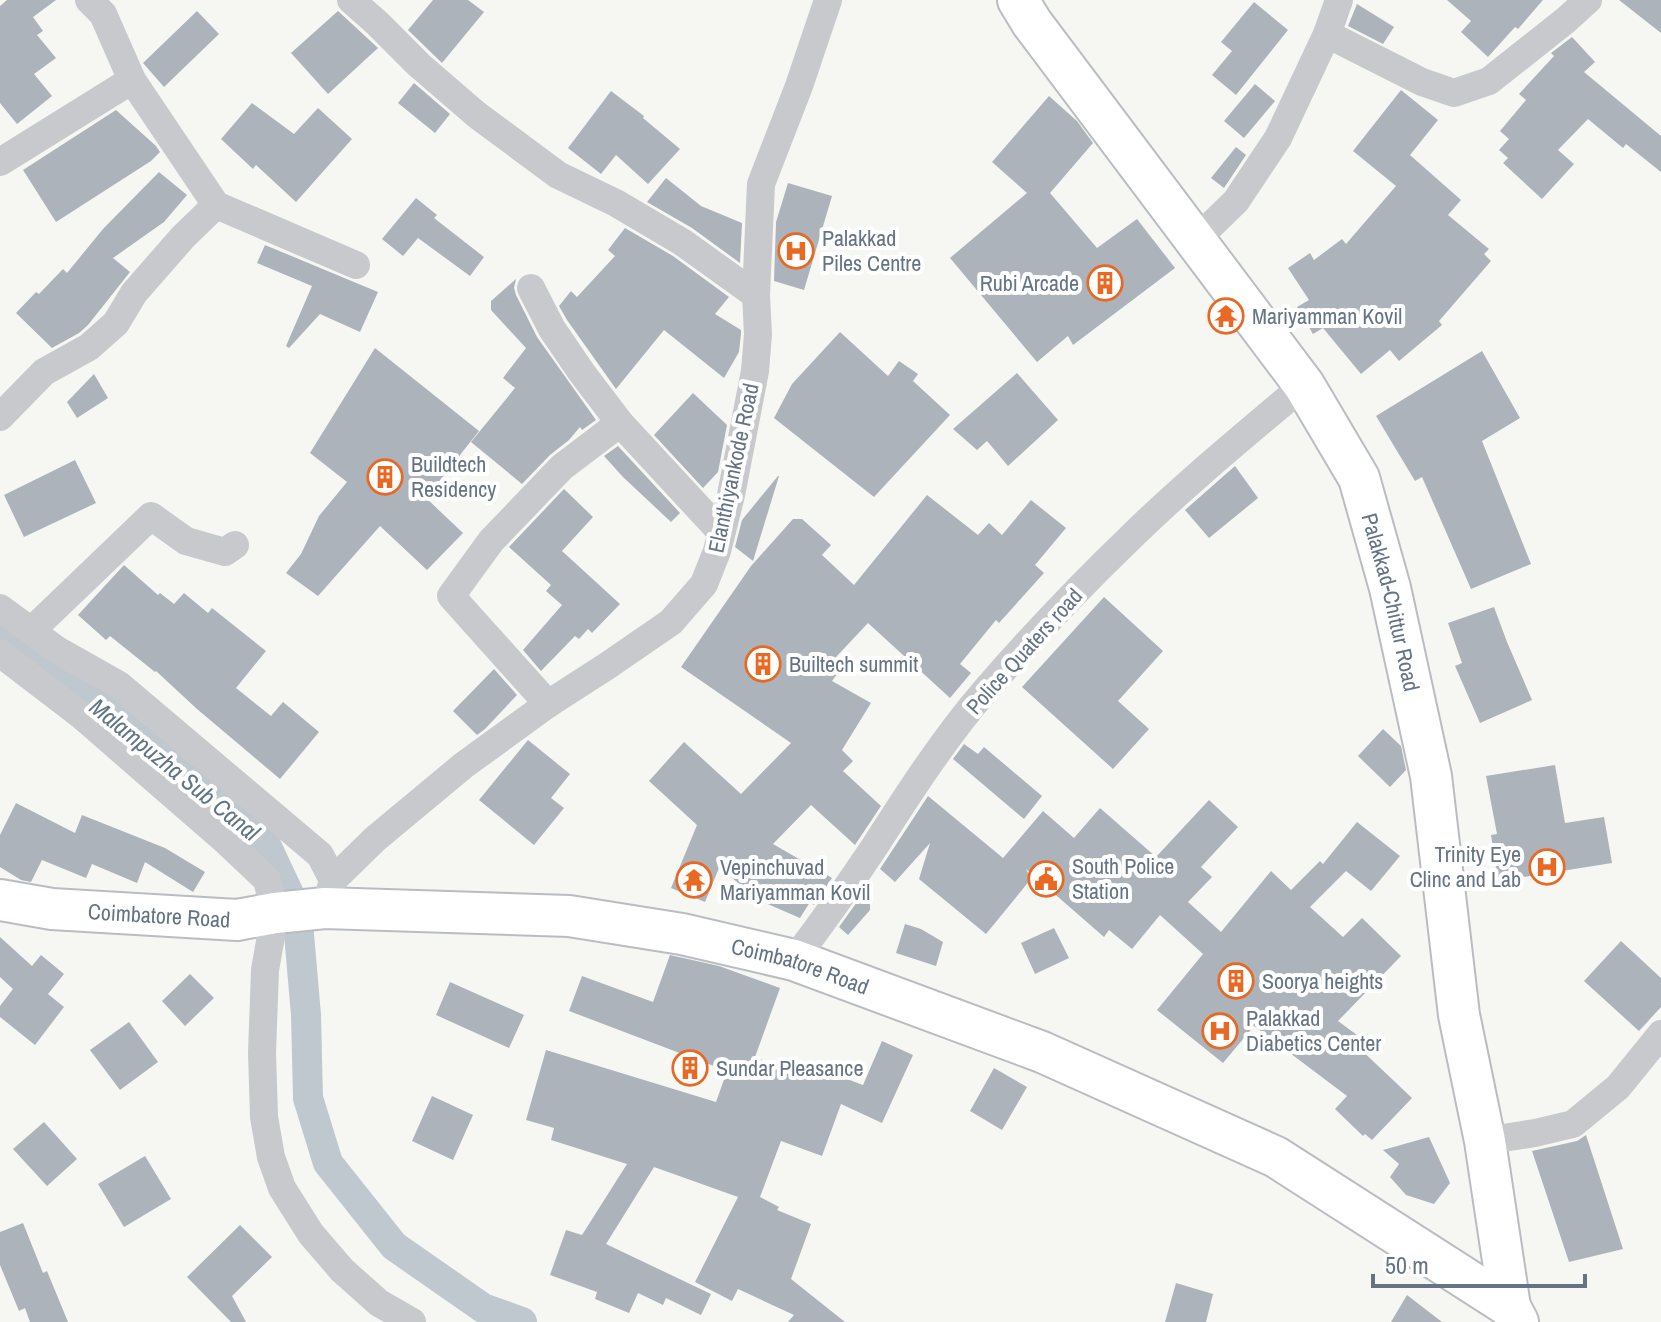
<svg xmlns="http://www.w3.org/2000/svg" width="1661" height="1322" font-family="'Archivo Narrow',sans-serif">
	<rect width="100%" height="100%" fill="#f6f7f3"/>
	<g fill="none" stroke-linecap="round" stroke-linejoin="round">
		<polyline stroke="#bfc8ce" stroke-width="30" points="0,630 114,716 207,790 266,845 297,911 306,1015 308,1098 328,1163 394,1246 483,1308 522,1322"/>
	</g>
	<g fill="#acb3ba">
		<polygon points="7,0 56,0 33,17 43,31 37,35 56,58 34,74 52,96 17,124 0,103 0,6"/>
		<polygon points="433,0 468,0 484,12 442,63 408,30"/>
		<polygon points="1447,0 1543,0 1518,29 1515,27 1488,57 1461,32 1471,21"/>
		<polygon points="1619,0 1661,0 1661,33"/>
		<polygon points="1254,2 1288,30 1236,95 1212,75 1232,51 1221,42"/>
		<polygon points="1357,4 1394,27 1383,44 1348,26"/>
		<polygon points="197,11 219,34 164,87 143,63"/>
		<polygon points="338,11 378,48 328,94 291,53"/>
		<polygon points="1572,37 1595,62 1584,72 1661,136 1661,172 1626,144 1623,148 1588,119 1558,150 1574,164 1542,199 1503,163 1508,158 1499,150 1509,139 1500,131 1526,100 1519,94 1554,56 1551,53"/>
		<polygon points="414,83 450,114 435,133 398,103"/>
		<polygon points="1255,84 1275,101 1244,138 1224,121"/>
		<polygon points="1401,90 1438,120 1410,155 1461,200 1448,215 1489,249 1484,254 1491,261 1439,321 1442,325 1399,361 1390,350 1361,374 1323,328 1313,334 1297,307 1309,300 1288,268 1310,253 1314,260 1342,239 1346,244 1396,186 1353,151"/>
		<polygon points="611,91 644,116 643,118 680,149 648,184 616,155 601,174 568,148"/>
		<polygon points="1049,96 1077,121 1093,143 1050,193 1097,248 1137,219 1175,268 1073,345 1068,336 1037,362 950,258 1027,193 992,162"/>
		<polygon points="252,103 294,134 318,108 352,139 296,202 256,165 253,169 221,139"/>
		<polygon points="116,110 156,146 160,152 151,161 56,222 23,170"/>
		<polygon points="1236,147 1246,155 1224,188 1211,178"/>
		<polygon points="159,172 187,195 164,222 113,258 130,272 88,325 79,333 52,348 16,313 36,292 39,294 63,269 67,273 103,229"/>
		<polygon points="666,178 701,206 742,223 740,263 692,228 647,202"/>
		<polygon points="788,183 832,196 804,290 774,281 776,222"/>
		<polygon points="416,198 437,215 434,218 484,257 470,276 418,238 403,256 382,239"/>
		<polygon points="625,228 673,256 729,297 715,314 741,330 741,334 739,352 724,378 664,330 616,389 567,320 559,306 571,291 577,297 615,256 608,250"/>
		<polygon points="265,245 378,292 360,332 320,314 289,348 286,346 312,286 257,263"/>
		<polygon points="516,279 514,288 516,295 537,337 596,420 582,430 580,427 569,440 550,455 522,484 471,442 515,388 503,378 526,348 491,310 491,301"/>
		<polygon points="840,332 888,376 899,361 918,374 913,381 950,415 874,497 774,418 792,384"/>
		<polygon points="375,348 479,431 426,498 463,533 427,570 380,526 318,596 286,573 301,554 319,516 347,482 310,453"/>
		<polygon points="1482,351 1520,418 1482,441 1531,564 1471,589 1422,477 1415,481 1376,416"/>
		<polygon points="1017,373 1058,420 1008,466 987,441 977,450 953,429"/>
		<polygon points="94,374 108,398 77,418 67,402"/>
		<polygon points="693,393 727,425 718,472 703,488 654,435"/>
		<polygon points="618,446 680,513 671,522 623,477 604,456"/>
		<polygon points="75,460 96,503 24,537 4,495"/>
		<polygon points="1235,466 1258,498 1209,538 1185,510"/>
		<polygon points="778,476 779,476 753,561 735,547 742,520"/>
		<polygon points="564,489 593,517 562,551 620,604 592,633 588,629 579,639 575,636 541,671 523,650 562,605 546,591 551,585 509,547"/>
		<polygon points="927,495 978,535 989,523 1002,535 1031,500 1066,528 1035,565 1044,573 999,623 996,620 960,664 971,673 950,698 868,623 837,656 846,662 832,681 871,703 842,750 853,761 843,771 881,806 855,845 811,805 773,844 832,878 814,905 810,902 800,918 763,902 719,868 705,902 671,888 697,825 649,781 684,742 741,794 791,743 681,667 751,566 793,519 802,519 831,545 822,555 854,585"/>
		<polygon points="124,565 158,595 160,593 174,604 184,593 208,613 212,608 266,651 236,688 271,716 283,702 319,732 280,779 197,709 156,671 155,672 110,636 106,640 78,615"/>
		<polygon points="1104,597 1163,651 1118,701 1149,729 1113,769 1022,687"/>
		<polygon points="1494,607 1507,642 1532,700 1480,723 1455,666 1462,663 1448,623"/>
		<polygon points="494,669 517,695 485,729 477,735 453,711"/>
		<polygon points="1383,729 1401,746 1406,770 1390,787 1358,756"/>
		<polygon points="528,740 570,774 551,798 564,808 534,845 479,800"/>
		<polygon points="964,744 978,754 984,747 1042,796 1024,819 953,759"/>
		<polygon points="1555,765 1565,823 1604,817 1612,863 1498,881 1491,835 1497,834 1486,776"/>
		<polygon points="928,796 1003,858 1043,811 1074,838 1100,808 1156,857 1209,800 1238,827 1201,867 1212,877 1188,902 1221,932 1271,871 1291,890 1320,861 1323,864 1357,822 1400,856 1371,891 1346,871 1310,907 1343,937 1362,918 1401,956 1338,1021 1361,1038 1356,1045 1412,1098 1372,1140 1365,1134 1363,1136 1335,1109 1347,1096 1254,1026 1223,1063 1157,1010 1203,954 1160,915 1132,949 1109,930 1104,937 1026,869 1031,879 986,934 919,879 930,843 895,882 880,869"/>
		<polygon points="16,803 75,833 82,815 165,848 205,872 193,892 145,862 137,883 92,864 86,878 42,860 31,882 21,880 0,867 0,835"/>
		<polygon points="862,895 870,900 870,910 848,935 839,927"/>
		<polygon points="905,924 921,929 943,942 936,966 896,953"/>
		<polygon points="1054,928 1069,958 1035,974 1021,943"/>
		<polygon points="0,937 32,966 41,955 64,974 48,994 64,1007 35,1045 0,1017 0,1006 13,989 0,977"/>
		<polygon points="1621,941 1661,978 1661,1007 1639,1031 1584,981"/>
		<polygon points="670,955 719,966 780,988 755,1057 800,1074 804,1063 863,1085 882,1041 913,1055 882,1123 841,1104 822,1156 781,1141 760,1197 779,1207 777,1210 811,1224 791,1279 845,1322 788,1322 794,1315 738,1289 732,1301 695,1282 738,1197 654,1167 606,1244 711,1294 701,1315 666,1298 663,1305 638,1293 629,1313 595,1299 597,1292 550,1275 566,1230 582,1235 627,1164 551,1140 554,1128 526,1120 546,1050 716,1102 727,1071 569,1011 582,976 653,1002"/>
		<polygon points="190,974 214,998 185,1026 162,1001"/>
		<polygon points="450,982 524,1015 509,1048 436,1015"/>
		<polygon points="129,1022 158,1062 120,1090 90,1050"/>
		<polygon points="994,1068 1027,1087 1002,1130 970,1111"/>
		<polygon points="432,1096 473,1115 453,1160 412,1141"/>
		<polygon points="44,1122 77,1159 47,1186 13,1149"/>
		<polygon points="1586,1135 1623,1249 1569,1262 1532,1151 1577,1141"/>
		<polygon points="1429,1137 1450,1183 1434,1204 1406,1195 1390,1177 1399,1164 1383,1150"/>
		<polygon points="145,1156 171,1199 124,1227 98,1184"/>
		<polygon points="23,1223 43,1273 47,1271 68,1322 30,1322 25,1308 19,1311 0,1265 0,1232"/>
		<polygon points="240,1225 272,1257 232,1296 246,1322 231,1322 187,1277"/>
		<polygon points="1176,1283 1213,1294 1206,1322 1165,1322"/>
		<polygon points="1407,1295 1442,1322 1391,1322"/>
	</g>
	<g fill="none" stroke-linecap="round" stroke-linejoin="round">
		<defs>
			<g id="secondary">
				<path id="s1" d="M1018,0L1032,23L1304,385L1359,478L1390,588L1431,776L1459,1015L1485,1141L1510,1307"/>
				<path id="s2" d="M0,900L52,909L237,920L275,913L325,908L569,916L682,934L794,960L1042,1052L1276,1157L1510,1307L1518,1322"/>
			</g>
		</defs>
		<use href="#secondary" stroke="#b9bcc1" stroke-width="44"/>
		<g stroke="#c7c9cd" stroke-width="28">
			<polyline points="351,0 377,23 419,65 477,115 558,175 616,203 682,242 756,295"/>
			<polyline points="1327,34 1422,82 1454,93 1489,81 1566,20 1588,0"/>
			<polyline points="0,162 132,80"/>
			<polyline points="216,205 356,265"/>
			<polyline points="1195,241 1236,201 1278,138 1327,34 1339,0"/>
			<polyline points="531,288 552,329 582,373 620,423"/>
			<polyline points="0,417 44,372 89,347 116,323 134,293 183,237 216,205 132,80 103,14 89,0"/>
			<polyline points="0,608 57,650 119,685 320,855 333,880"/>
			<polyline points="31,631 151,516 186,541 225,552 235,545"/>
			<polyline points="0,653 82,716 227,842 267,880 275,913 265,970 262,1053 264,1117 271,1157 282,1188 311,1234 342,1270 379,1303 412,1322"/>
			<polyline points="548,704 451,596 491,541 562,467 620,423 720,531"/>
			<polyline points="325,908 333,880 375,839 464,765 548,704 607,666 671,622 704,584 717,551 731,495 755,371 758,334 756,295 761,184 799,86 828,0"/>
			<path d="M794,960C822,923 849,885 875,846C909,793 943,740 984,692C1030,639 1079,587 1130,538C1185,484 1245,435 1304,385"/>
			<polyline points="1485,1141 1535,1133 1573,1124 1618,1087 1661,1034"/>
		</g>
		<use href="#secondary" stroke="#fff" stroke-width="40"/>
	</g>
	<defs>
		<symbol id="hospital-ring" viewBox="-11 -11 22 22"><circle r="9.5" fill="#fff" stroke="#e76923" stroke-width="1.5"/><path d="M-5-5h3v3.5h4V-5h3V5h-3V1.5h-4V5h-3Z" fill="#e76923"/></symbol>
		<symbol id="building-ring" viewBox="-11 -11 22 22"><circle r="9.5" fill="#fff" stroke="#e76923" stroke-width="1.5"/><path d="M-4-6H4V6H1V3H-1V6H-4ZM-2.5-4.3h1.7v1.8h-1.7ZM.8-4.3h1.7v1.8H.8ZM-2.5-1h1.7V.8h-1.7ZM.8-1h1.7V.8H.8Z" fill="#e76923"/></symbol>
		<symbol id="temple-ring" viewBox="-11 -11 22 22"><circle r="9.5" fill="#fff" stroke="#e76923" stroke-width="1.5"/><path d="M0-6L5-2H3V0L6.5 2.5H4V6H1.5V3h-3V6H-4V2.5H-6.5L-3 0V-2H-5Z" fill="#e76923"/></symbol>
		<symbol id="civic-ring" viewBox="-11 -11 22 22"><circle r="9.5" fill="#fff" stroke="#e76923" stroke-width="1.5"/><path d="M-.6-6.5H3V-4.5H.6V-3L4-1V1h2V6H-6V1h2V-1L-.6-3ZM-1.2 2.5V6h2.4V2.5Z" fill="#e76923"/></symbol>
	</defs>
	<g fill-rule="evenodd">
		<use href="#hospital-ring" x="776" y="231" width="40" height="40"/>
		<use href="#building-ring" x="1085" y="263" width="40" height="40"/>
		<use href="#temple-ring" x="1206" y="296" width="40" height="40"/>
		<use href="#building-ring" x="365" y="457" width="40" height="40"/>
		<use href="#building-ring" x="743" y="644" width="40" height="40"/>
		<use href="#hospital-ring" x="1527" y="847" width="40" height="40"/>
		<use href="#civic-ring" x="1026" y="859" width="40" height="40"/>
		<use href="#temple-ring" x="674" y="860" width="40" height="40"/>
		<use href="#building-ring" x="1216" y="961" width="40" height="40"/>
		<use href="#hospital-ring" x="1200" y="1011" width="40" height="40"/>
		<use href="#building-ring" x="670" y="1048" width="40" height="40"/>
	</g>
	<g text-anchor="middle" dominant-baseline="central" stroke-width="8" stroke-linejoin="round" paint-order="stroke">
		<g font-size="22" fill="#657385" stroke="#fff" text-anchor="start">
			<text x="822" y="238">Palakkad<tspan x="822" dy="25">Piles Centre</tspan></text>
			<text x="1079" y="283" text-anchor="end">Rubi Arcade</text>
			<text x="1252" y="316">Mariyamman Kovil</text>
			<text x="411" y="464">Buildtech<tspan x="411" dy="25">Residency</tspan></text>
			<text x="789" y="664">Builtech summit</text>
			<text x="1521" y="854" text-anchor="end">Trinity Eye<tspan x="1521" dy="25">Clinc and Lab</tspan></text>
			<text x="1072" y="866">South Police<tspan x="1072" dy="25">Station</tspan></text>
			<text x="720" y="867">Vepinchuvad<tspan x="720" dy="25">Mariyamman Kovil</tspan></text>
			<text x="1262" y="981">Soorya heights</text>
			<text x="1246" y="1018">Palakkad<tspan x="1246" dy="25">Diabetics Center</tspan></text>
			<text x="716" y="1068">Sundar Pleasance</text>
		</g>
		<g font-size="22" fill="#657385" stroke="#fff">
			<text transform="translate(733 468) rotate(-78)">Elanthiyankode Road</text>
			<text stroke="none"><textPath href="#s1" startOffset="716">Palakkad-Chittur Road</textPath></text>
			<text transform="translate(1024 651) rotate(-48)">Police Quaters road</text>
			<text stroke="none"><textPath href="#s2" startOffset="160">Coimbatore Road</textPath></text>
			<text stroke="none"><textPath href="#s2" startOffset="808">Coimbatore Road</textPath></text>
		</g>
		<g font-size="24" font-style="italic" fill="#607481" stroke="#fff">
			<text transform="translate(175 769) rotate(39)">Malampuzha Sub Canal</text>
		</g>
	</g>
	<path d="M1373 1274v12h212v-12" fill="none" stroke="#657385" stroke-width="4"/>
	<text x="1385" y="1274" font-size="24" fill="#657385" stroke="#ffffff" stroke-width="6" paint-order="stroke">50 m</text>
</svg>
